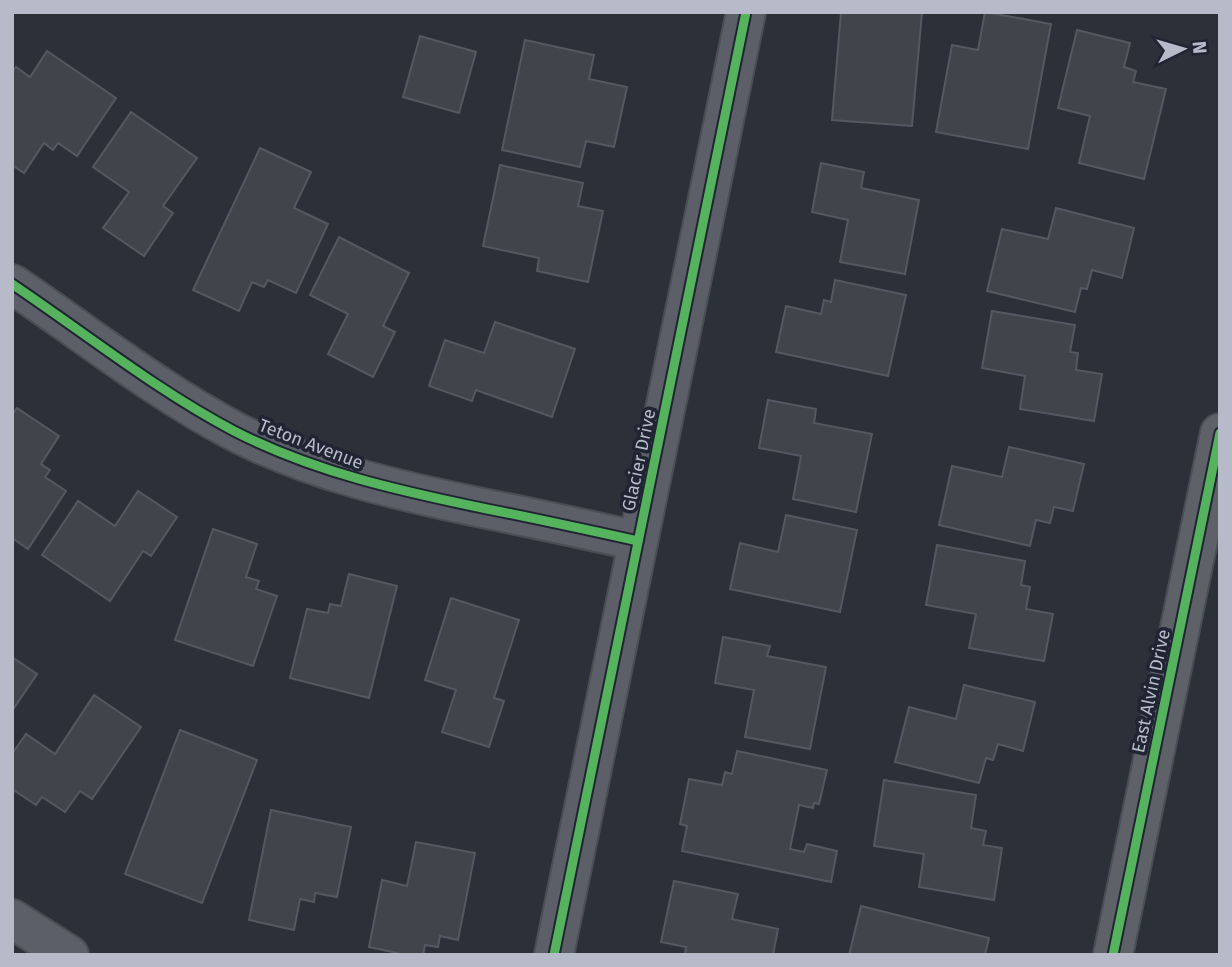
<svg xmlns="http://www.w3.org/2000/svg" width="1232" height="967" font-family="'Fira Sans',sans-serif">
	<rect width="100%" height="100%" fill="#2c3039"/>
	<g fill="#40444b" stroke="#545861" stroke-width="2">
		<polygon points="841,12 922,12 912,126 832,120"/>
		<polygon points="985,12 1051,24 1028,149 936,132 952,45 978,50"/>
		<polygon points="1077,30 1130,43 1124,67 1136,71 1133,82 1166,89 1144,179 1079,163 1090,116 1058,108"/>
		<polygon points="420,36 476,52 459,113 403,97"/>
		<polygon points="525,40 594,55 589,79 627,87 614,147 586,141 580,167 502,150"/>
		<polygon points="47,51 116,98 77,156 58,143 53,150 44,143 24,173 12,165 12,72 16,67 30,77"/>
		<polygon points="131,112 197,158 163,206 173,213 144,256 103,228 129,192 93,167"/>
		<polygon points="260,148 311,172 294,208 328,224 296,293 268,280 264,287 252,282 239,311 193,290"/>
		<polygon points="821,163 864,172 861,188 919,200 905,274 840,262 848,220 812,212"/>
		<polygon points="500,165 583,183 578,206 603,211 588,282 537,271 539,258 483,246"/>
		<polygon points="1056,208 1134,228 1122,278 1092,270 1087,289 1081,288 1075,312 987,291 1002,229 1048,239"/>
		<polygon points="339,237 409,273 383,326 395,332 373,377 328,354 348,314 310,295"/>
		<polygon points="835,280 906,295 888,376 776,352 786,306 821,314 824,300 831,302"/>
		<polygon points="992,311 1075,325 1070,352 1078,353 1076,370 1102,374 1094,421 1020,409 1025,376 982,368"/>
		<polygon points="495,322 575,349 552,417 476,390 472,401 429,386 445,340 484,353"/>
		<polygon points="768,400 816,409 814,423 872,434 856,512 793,499 801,456 759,448"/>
		<polygon points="17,408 59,436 41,464 50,470 45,477 66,491 28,549 12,538 12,415"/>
		<polygon points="1009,447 1084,464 1073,511 1054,507 1050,523 1036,520 1030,546 939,525 952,466 1002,477"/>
		<polygon points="138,491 177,517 151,556 143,551 110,601 42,555 78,501 115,526"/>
		<polygon points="786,515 857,530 840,612 730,589 740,543 778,552"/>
		<polygon points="213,529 257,544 246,577 259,581 256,589 277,596 253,666 175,640"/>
		<polygon points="937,545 1025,561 1021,585 1030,587 1026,609 1053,614 1044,661 969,648 976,614 926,605"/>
		<polygon points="349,574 397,586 369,698 290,678 307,609 328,613 330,604 341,606"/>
		<polygon points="451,598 519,620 494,698 504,701 489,747 442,732 456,690 425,680"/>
		<polygon points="723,637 770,646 767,656 826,667 810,749 745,737 754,690 715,683"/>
		<polygon points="12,657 37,674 12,711"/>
		<polygon points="964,685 1035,702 1023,751 998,744 993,760 986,758 979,783 895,762 909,707 956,719"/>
		<polygon points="94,695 141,727 92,799 80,791 65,812 42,797 36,805 12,789 12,754 26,734 55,754"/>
		<polygon points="180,730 257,760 202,903 125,874"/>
		<polygon points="737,751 827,770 819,804 814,803 813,808 799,805 790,849 804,852 807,844 837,851 831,882 682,851 687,826 680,824 689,779 722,785 725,772 732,774"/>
		<polygon points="884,780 976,795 971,828 986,831 983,845 1002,848 994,900 919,887 924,854 874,846"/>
		<polygon points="271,810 351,827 337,897 315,893 314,902 300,899 294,930 249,920"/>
		<polygon points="416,842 475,853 458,940 440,936 438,947 425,945 423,955 406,955 369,947 382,880 407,886"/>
		<polygon points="674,881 738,894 732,919 778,929 773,955 685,955 686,947 661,942"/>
		<polygon points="861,906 989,938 985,955 849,955"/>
	</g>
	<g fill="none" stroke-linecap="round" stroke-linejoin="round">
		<defs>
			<g id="minor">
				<path d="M12,284C85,333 156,390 234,431C314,472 400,491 487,509C538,519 588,530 638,541"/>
				<polyline points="12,919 69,955"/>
				<polyline points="554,955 746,12"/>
			</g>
			<polyline id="major" points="1113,955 1220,433"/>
		</defs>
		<use href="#minor" stroke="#4a4d53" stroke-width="42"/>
		<use href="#major" stroke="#4a4d56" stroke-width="42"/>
		<use href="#minor" stroke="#5c5f67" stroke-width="38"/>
		<use href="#major" stroke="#5f6168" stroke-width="38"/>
		<defs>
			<g id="cycleway">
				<path d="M12,284C85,333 156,390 234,431C314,472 400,491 487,509C538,519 588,530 638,541"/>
				<polyline points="554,955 746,12"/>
				<polyline points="1113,955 1220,433"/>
			</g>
		</defs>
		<use href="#cycleway" stroke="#202533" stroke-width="13"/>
		<use href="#cycleway" stroke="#56b35d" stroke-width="9"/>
	</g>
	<g text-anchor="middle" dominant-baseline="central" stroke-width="7" stroke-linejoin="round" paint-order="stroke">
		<g font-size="18" fill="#b7bbc9" stroke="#202533">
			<text transform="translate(311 444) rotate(21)">Teton Avenue</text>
			<text transform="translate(639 460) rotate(-78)">Glacier Drive</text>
			<text transform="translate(1151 691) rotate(-78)">East Alvin Drive</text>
		</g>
	</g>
	<rect width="1232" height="967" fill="none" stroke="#b7bbc9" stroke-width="28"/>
	<g transform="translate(1183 49) rotate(85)" stroke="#202533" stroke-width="5" paint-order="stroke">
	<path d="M0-5L12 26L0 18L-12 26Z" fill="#b7bbc9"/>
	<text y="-10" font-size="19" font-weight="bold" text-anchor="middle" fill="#b7bbc9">N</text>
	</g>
</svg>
